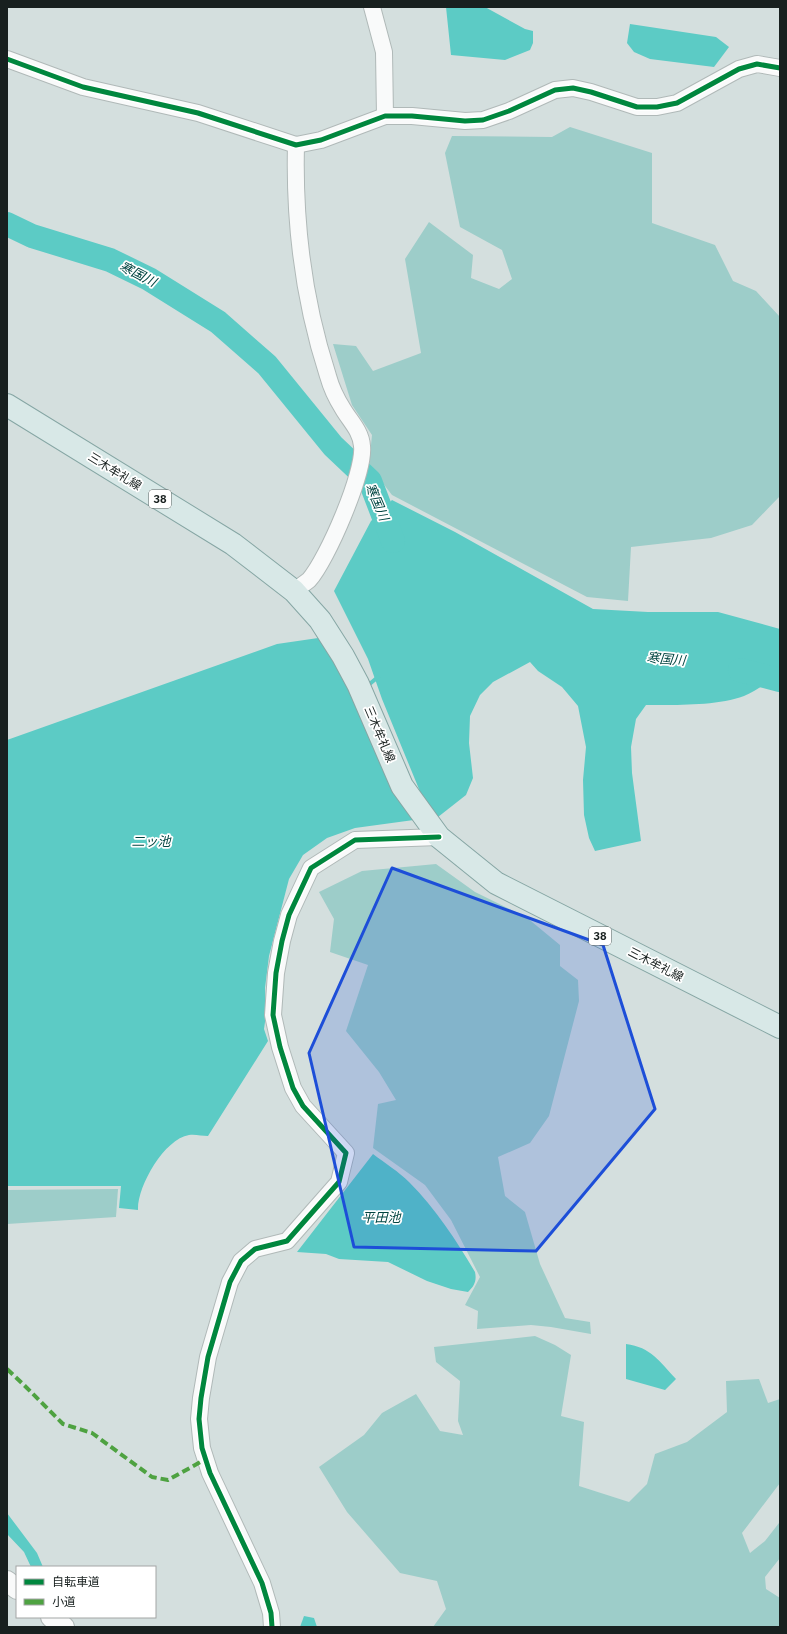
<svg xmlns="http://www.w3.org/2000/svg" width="787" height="1634" font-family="'IBM Plex Sans','Noto Sans JP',sans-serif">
	<rect width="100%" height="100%" fill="#d4dfde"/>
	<g fill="#9dcdc9">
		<polygon points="570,127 652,153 652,223 715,245 733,281 756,291 780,317 780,496 752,525 711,538 631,547 628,601 587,597 392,495 369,465 372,435 352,405 333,344 356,346 373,371 421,353 405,259 429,222 473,255 471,278 499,289 512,279 502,250 460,227 445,153 452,136 552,137"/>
		<polygon points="436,864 475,892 526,917 560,945 560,966 578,980 579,1001 549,1116 530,1143 498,1157 505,1196 525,1212 540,1264 565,1318 590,1322 591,1334 551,1327 531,1325 477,1329 478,1311 465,1305 480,1277 451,1220 425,1185 373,1148 378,1104 396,1100 379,1072 346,1031 368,965 330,952 334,919 319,892 362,871"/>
		<polygon points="118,1189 116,1217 7,1224 7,1190"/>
		<polygon points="535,1336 555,1345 571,1355 561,1416 584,1422 579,1486 629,1502 647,1484 655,1454 687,1442 727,1412 726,1381 759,1379 768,1403 780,1399 780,1483 742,1533 750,1553 765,1541 779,1523 780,1524 780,1558 765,1577 766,1589 780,1598 780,1627 433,1627 446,1609 437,1581 400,1573 347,1512 319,1467 364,1435 382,1413 416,1394 440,1431 463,1435 458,1421 460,1381 436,1362 434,1347"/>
	</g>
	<g fill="#5ccbc5">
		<polygon points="446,7 485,7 525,29 533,31 533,43 530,50 505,60 451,55"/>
		<polygon points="630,24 716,37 729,47 714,67 650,59 634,52 627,43"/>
		<path d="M392,500L455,532L593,609L648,612H718L780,629V672C769,681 758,690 744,696C717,706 675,705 646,705L636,719L631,747L632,773L641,841L595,851L589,838L584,815L583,780L586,747L578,706L562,687L538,671L530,662L493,682L480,695L470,716L469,743L473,778L466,795L438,817L421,794L382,699L368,659L334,591L371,521Z"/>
		<path d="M325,637L421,819L355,828L327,838L303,855L289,879L269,956L265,988L266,1015L264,1029L268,1041L208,1136C202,1136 195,1134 189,1135C164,1139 137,1187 138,1210L119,1208L121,1186H7V740L277,644Z"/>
		<path d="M373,1154C385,1163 399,1172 409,1182C436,1209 456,1240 475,1272C477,1281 474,1286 468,1292L451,1289L427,1281L388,1262L339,1259L326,1254L297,1252Z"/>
		<path d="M626,1344C651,1347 660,1362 676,1379L665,1390L626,1379Z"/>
		<polygon points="7,1513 37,1553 43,1567 31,1567 24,1552 7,1534"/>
		<polygon points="304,1616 314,1618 317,1627 300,1627"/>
	</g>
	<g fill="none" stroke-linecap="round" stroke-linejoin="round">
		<polyline stroke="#5ccbc5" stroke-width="4" points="366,687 378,677"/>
		<g stroke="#5ccbc5" stroke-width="24">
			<polyline points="7,224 32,236 110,260 149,279 218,322 267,365 333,446 370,481 393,541"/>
			<polyline points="740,670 780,680"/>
		</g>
		<defs>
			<g id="minor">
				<polyline points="372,7 384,52 385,116"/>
				<polyline points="7,59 83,87 198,113 296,145 321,140 385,116 412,116 465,121 483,120 509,111 555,90 573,88 591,92 637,107 657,107 677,103 739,69 757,64 780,68"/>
				<path d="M294,591C299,587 304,584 309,580C327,560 365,472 362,446C361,431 350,421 343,409C336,398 331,387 328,376C304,302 294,222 296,145"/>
				<polyline points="272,1627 271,1613 262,1583 210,1473 202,1448 199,1419 201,1398 208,1357 230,1282 241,1261 255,1249 287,1241 339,1182 346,1153 303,1106 293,1088 280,1047 273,1015 276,973 282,941 289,915 311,868 355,840 439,837"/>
			</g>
			<g id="tertiary">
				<polyline points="7,1581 17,1589"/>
				<polyline points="51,1617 64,1627"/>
			</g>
			<polyline id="primary" points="7,405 233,544 294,591 320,620 343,656 358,684 402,786 439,837 496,883 780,1027"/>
		</defs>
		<use href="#minor" stroke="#b0b9b8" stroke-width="18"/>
		<use href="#tertiary" stroke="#b0b9b8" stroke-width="22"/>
		<use href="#primary" stroke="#86a6a4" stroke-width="24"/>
		<use href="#minor" stroke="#f9fafa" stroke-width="16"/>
		<use href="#tertiary" stroke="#f9fafa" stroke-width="20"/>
		<use href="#primary" stroke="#d8e8e7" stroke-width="22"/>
		<polyline stroke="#4ea241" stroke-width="4" stroke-dasharray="8 4" stroke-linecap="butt" points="7,1369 24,1385 63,1424 92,1433 152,1477 168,1480 206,1459"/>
		<defs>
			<g id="cycleway">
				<polyline points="7,59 83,87 198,113 296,145 321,140 385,116 412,116 465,121 483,120 509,111 555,90 573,88 591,92 637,107 657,107 677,103 739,69 757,64 780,68"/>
				<polyline points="272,1627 271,1613 262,1583 210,1473 202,1448 199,1419 201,1398 208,1357 230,1282 241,1261 255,1249 287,1241 339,1182 346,1153 303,1106 293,1088 280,1047 273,1015 276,973 282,941 289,915 311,868 355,840 439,837"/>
			</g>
		</defs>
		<use href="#cycleway" stroke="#fff" stroke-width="8"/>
		<use href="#cycleway" stroke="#00873e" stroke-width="5"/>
	</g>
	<path fill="#1d4ed8" fill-opacity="0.2" stroke="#1d4ed8" stroke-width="3" stroke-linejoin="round" d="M392,868L603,945L655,1109L536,1251L354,1247L309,1053Z"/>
	<g text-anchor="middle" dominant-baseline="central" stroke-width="3.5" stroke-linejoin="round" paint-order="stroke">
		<g fill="#fff" stroke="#5d6362" stroke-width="1">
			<rect x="149" y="490" width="22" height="18" rx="3"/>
			<rect x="589" y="927" width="22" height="18" rx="3"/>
		</g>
		<g font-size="11" font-weight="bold" fill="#18201f">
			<text x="160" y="499">38</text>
			<text x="600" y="936">38</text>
		</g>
		<g font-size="12" fill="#18201f" stroke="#fff">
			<text transform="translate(115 471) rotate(32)">三木牟礼線</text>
			<text transform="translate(380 734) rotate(67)">三木牟礼線</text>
			<text transform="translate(656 964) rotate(27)">三木牟礼線</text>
		</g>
		<g font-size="13" font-style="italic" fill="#024541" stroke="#fff">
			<text transform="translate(138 274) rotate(27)">寒国川</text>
			<text transform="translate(377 502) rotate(67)">寒国川</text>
			<text transform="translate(666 659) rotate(5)">寒国川</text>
			<text x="151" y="841">二ッ池</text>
			<text x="381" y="1217">平田池</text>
		</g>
	</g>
	<rect width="787" height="1634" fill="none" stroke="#18201f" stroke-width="16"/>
	<rect x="16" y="1566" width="140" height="52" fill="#ffffff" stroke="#a3a6a5"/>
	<rect x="24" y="1579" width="20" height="6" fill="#00873e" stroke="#a3a6a5"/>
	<text x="52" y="1586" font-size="12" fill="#18201f">自転車道</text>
	<rect x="24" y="1599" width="20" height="6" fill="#4ea241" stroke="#a3a6a5"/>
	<text x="52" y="1606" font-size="12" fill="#18201f">小道</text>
</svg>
